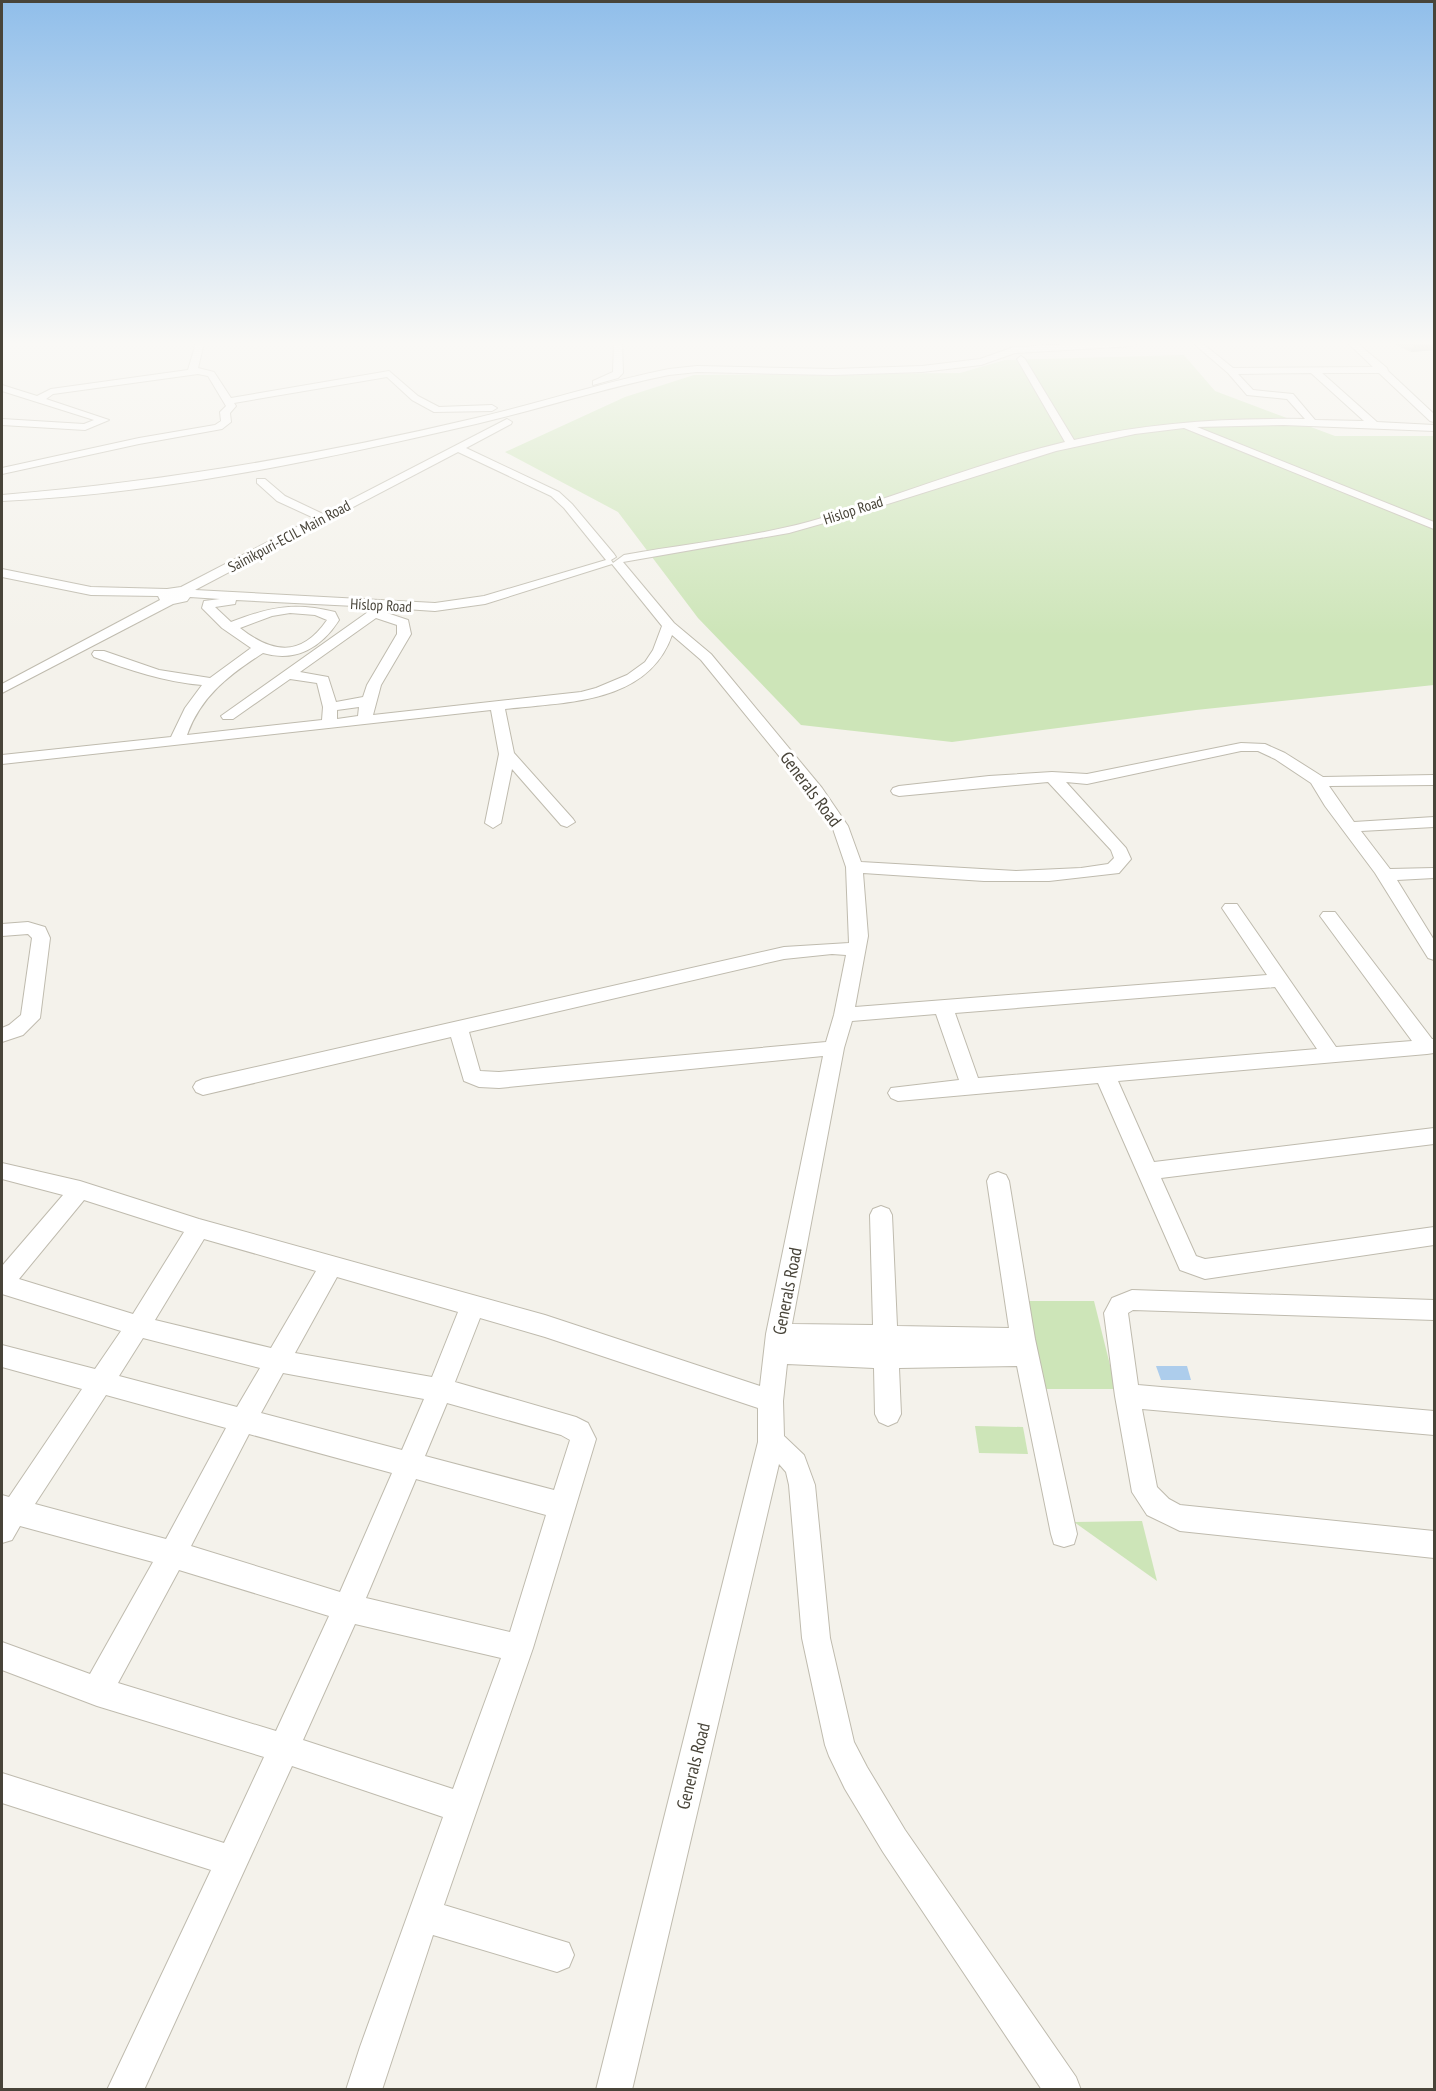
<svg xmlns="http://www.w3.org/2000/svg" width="1436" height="2091" font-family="'PT Sans Narrow',sans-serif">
	<rect width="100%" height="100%" fill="#f4f2eb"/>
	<g fill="#cde5b8">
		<polygon points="1184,355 1215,391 1335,436 1434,436 1434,685 1196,710 952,742 801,725 698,618 618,512 505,452 625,397 694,375 960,373 1005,360"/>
		<polygon points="1025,1301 1094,1301 1116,1389 1043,1389"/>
		<polygon points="975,1426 1023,1427 1028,1454 979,1453"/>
		<polygon points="1142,1521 1157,1581 1074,1522"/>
	</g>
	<polygon fill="#adcdec" points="1156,1366 1187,1366 1191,1380 1161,1380"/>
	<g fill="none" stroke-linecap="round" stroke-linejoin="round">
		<defs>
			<g id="minor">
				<polygon points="196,343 204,343 198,368 214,372 231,398 389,371 418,396 439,407 492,405 497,408 492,411 434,412 412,400 387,377 234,403 236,406 230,413 231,422 222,429 139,444 2,474 2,468 139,438 215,425 221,421 220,412 226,406 208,376 198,374 53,394 46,399 109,420 85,430 2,425 2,419 84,424 94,420 2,391 2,385 37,396 51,389 188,370"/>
				<polygon points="614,343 622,343 623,373 618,378 593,385 593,381 613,372"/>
				<path d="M1090,343H1137L1133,346L1015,353L981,365L922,372L833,375L697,372L669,375C604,388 540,409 476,424C321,460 161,494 2,501V495C162,482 319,455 476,418C540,403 604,382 669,369L697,366L833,369L922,366L980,359L1014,347Z"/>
				<path d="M1193,343H1202L1233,368L1373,367L1348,343H1357L1387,368L1388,371L1434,414V422L1430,421L1379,373H1322L1377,422L1434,425V431L1284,425L1197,427L1434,522V529L1184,428L1135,434L1056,451L856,514L789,533L623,562L674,623L711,654L822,788L848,826L861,862L1016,871L1081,868L1108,864L1114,858L1111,850L1048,782L899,796L893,794L891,791L893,788L899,786L989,776L1052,772L1087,774L1241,743L1265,744L1285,753L1323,777L1434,775V785L1329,786L1354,822L1434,817V827L1361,831L1390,869L1434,868V878L1397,880L1434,940V960L1428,958L1375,873L1325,806L1311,783L1275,759L1258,751H1241L1087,784L1066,782L1126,848L1131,859L1119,873L1049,881H984L863,873L868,936L855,1007L1267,975L1222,908L1225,904H1237L1336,1047L1412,1041L1323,920L1320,916L1323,912H1335L1432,1039H1434V1053L1427,1054L1118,1081L1154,1162L1434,1128V1144L1161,1178L1196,1256L1205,1259L1434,1227V1245L1205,1279L1180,1270L1098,1083L898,1101L891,1098L888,1093L891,1088L959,1080L936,1014L852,1021L844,1048L792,1324L873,1325L870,1215L873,1209L881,1206L889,1209L892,1215L897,1326L1009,1328L987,1181L990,1175L998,1172L1006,1175L1009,1181L1035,1339L1077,1534L1074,1544L1064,1547L1054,1544L1051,1534L1017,1366L899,1368L901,1414L897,1422L888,1426L879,1422L875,1414L874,1368L787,1364L783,1401L784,1436L804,1455L815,1485L830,1638L854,1742L867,1767L905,1830L1076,2077L1081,2090H1042L883,1852L845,1789L829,1756L825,1745L802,1638L789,1485L786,1472L779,1464L632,2090H596L758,1442V1408L545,1337L480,1318L455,1382L576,1417L588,1423L596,1439L533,1648L444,1905L569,1943L574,1955L569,1967L557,1972L433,1935L382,2090H346L360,2047L443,1817L292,1766L144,2090H107L211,1870L2,1803V1773L224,1843L264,1757L97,1706L2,1670V1642L90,1674L153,1562L20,1526L12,1540L2,1543V1495L9,1497L82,1389L2,1367V1345L95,1369L121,1331L2,1294V1266L63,1195L2,1179V1163L80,1181L199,1219L545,1315L760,1386L766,1334L823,1056L499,1088L479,1087L464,1081L451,1037L203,1095L196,1092L193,1087L196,1082L203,1079L784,947L849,943L846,867L832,826L810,794L701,660L672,635C648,704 566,702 505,709L514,753L573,819L575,822L567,827L561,825L512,769L501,823L493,828L485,823L499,754L491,710L2,764V755L171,737L185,708L202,685C165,682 129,670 94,657L92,654L94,651H104L159,670L210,678L251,648L222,628L202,608L204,601L220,599L190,597L187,601L173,604L2,693V684L160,600L158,596L91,595L2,577V569L91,587L167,589L181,587L314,518L277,501L257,483V479H265L285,496L323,514L507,419L512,422L511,424L466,448L559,492L572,504L614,554L616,557L611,560L613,563L624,555C685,544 748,538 808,522C894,498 977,463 1065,442L1017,359L1021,356L1025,359L1074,440C1150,422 1227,418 1305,419L1287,399L1247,395L1228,373ZM1311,373L1364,421L1315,420L1293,394L1253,390L1238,374ZM458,452L551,496L564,508L606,560L484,596L435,603L195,590ZM612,564L662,626L653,650L645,662L627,675L596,688L581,692L373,715L381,685L411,634L408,620L384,612L390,608L435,611L485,604ZM236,600L375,607L221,716L223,719H233L290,679L317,683L323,707L322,720L187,735C201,696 229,675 263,653C296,663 322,647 339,620L335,612C294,602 270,607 231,622L215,607L235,604ZM290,613L315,615L327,620C301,658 272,653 240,628L272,616ZM376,618L397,625V634L367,685L363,697L336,702L328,677L300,672ZM359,707L358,716L337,719V710ZM832,954L846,955L834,1015L826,1042L499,1072L480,1071L469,1032L784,959ZM1275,987L1317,1049L978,1078L955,1013ZM84,1200L184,1232L133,1314L19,1279ZM204,1239L316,1271L271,1348L155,1320ZM337,1277L458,1312L432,1377L295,1353ZM143,1338L260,1368L237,1407L119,1376ZM283,1373L424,1399L402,1450L261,1413ZM106,1395L226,1428L166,1539L35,1504ZM447,1403L561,1435L570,1440L554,1490L425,1456ZM249,1434L392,1473L340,1592L191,1546ZM416,1479L546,1515L510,1632L366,1598ZM179,1570L329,1616L276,1731L118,1683ZM355,1624L501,1658L453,1789L303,1740Z"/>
				<polygon points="28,922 45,927 50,938 40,1018 23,1035 2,1042 2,1028 9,1025 21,1015 32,938 28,934 2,936 2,924"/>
				<polygon points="1132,1290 1434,1300 1434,1320 1133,1310 1128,1313 1138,1385 1434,1411 1434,1435 1142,1409 1157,1487 1169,1499 1180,1505 1434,1531 1434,1558 1180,1531 1147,1515 1132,1492 1115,1396 1104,1313 1112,1298"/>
			</g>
		</defs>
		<use href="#minor" stroke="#bfbbae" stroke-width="2"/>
		<use href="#minor" fill="#fff" fill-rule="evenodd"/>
	</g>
	<polygon fill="#b7b2a6" points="1392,343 1434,343 1434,350 1411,352"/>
	<polygon fill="#959187" points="1415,343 1434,343 1434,350 1411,352"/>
	<linearGradient id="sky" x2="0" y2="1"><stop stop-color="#90beea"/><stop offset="0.54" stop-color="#faf9f6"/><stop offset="1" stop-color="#faf9f6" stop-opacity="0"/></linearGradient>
	<rect width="1436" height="636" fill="url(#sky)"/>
	<g text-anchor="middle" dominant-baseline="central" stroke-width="6" stroke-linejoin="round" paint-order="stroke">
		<g font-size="15" fill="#484439" stroke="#fff">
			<text transform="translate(853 510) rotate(-18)">Hislop Road</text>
			<text transform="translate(289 536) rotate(-28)">Sainikpuri-ECIL Main Road</text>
			<text transform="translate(381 605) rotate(3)">Hislop Road</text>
		</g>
		<g font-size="18" fill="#484439" stroke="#fff">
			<text transform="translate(811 789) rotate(53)">Generals Road</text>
			<text transform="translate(787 1291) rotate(-79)">Generals Road</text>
			<text transform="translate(693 1766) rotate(-76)">Generals Road</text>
		</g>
	</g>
	<rect width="1436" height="2091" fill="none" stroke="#484439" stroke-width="6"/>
</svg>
